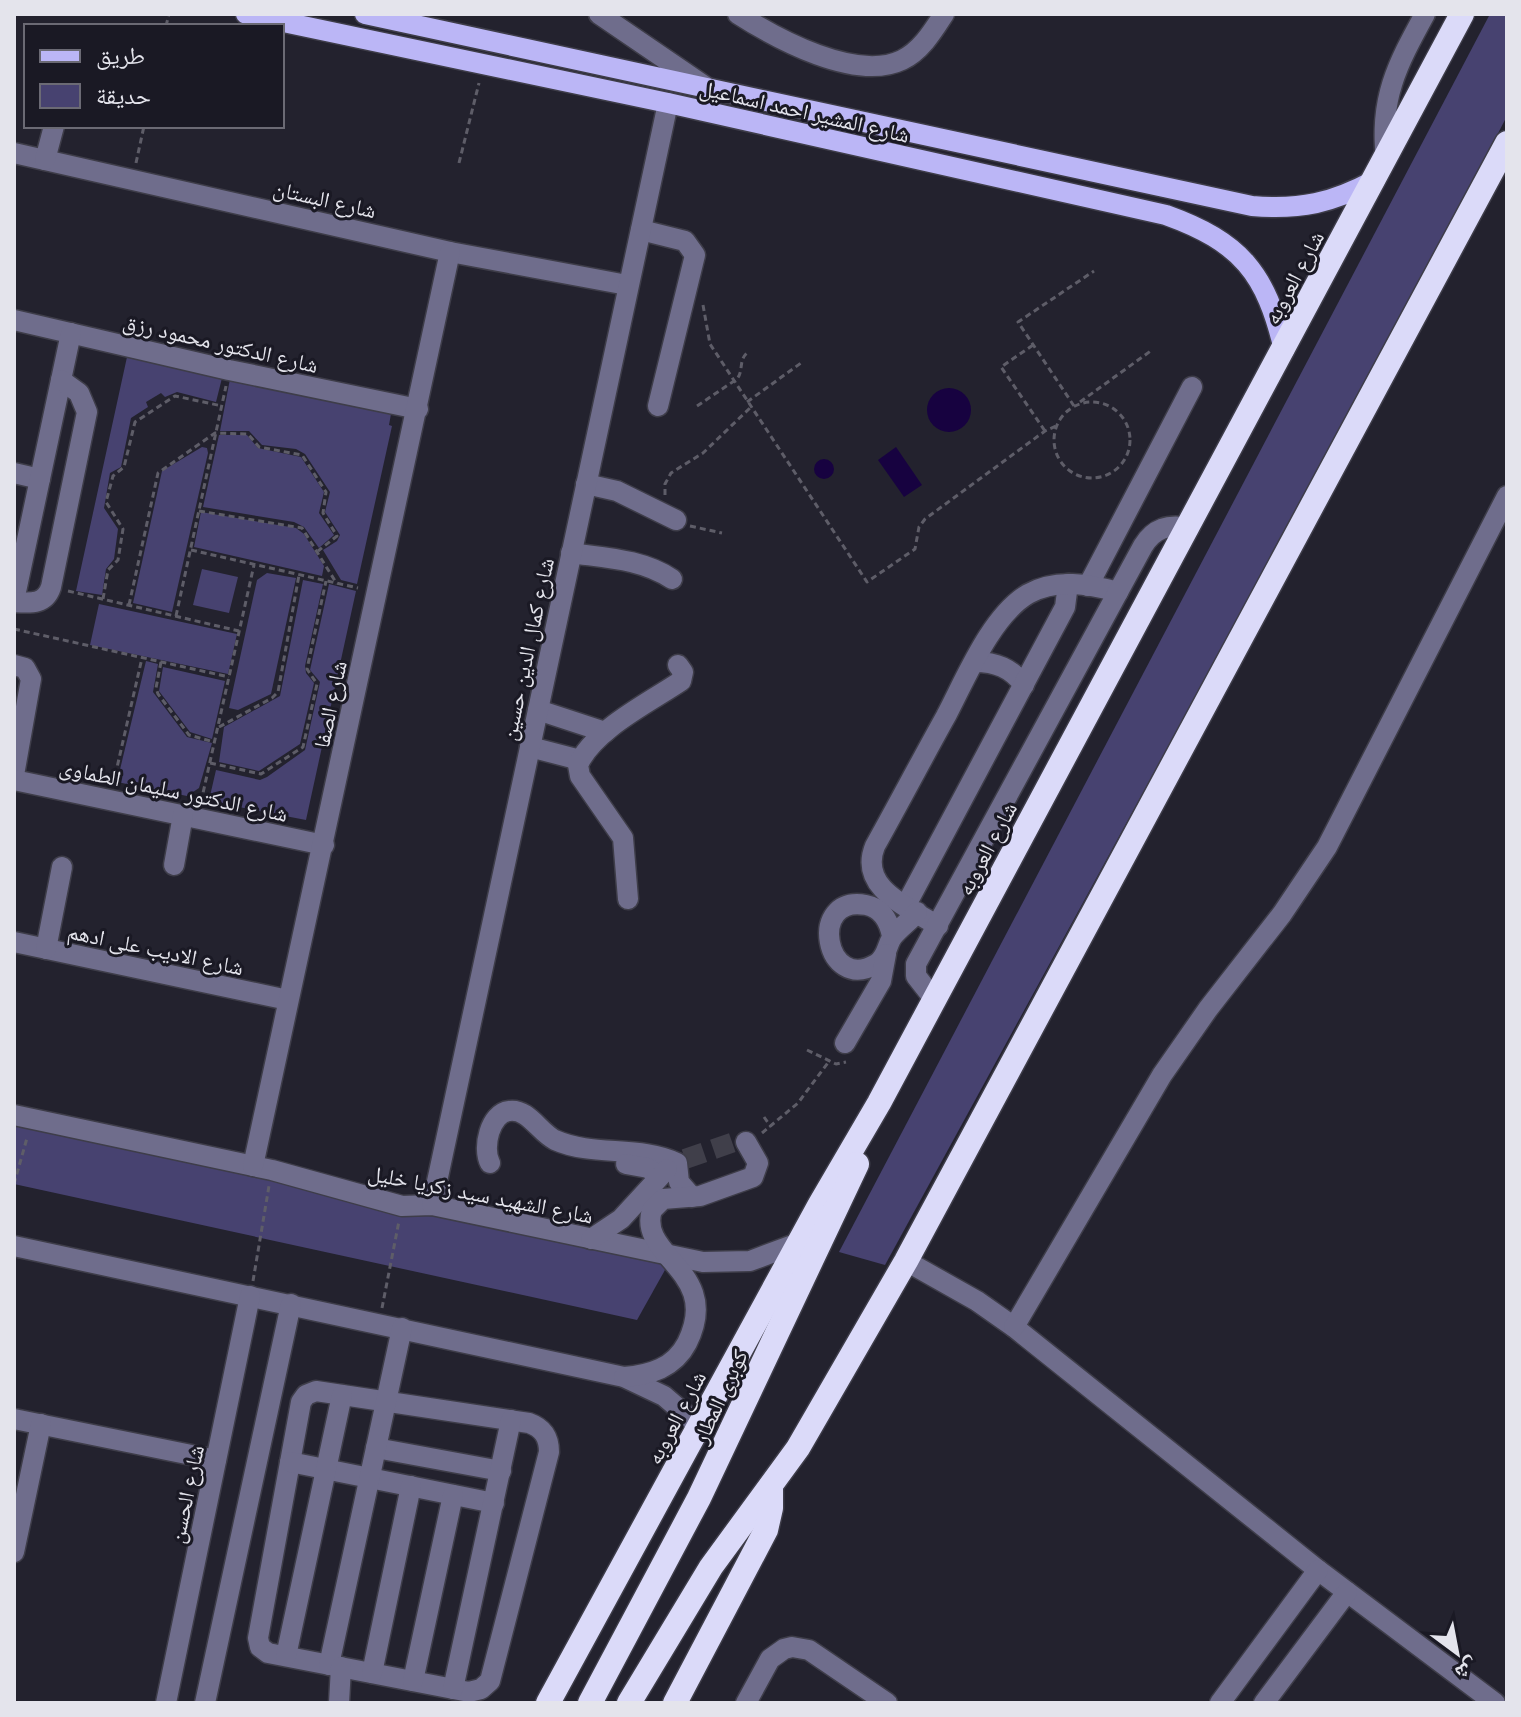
<svg xmlns="http://www.w3.org/2000/svg" width="1521" height="1717" font-family="'Noto Sans','Noto Naskh Arabic',sans-serif">
	<rect width="100%" height="100%" fill="#23222e"/>
	<g fill="#474270">
		<polygon points="1490,14 1507,14 1507,116 1393,335 885,1265 839,1252"/>
		<polygon points="127,357 222,378 216,402 177,392 165,397 161,393 146,402 148,407 131,418 121,467 110,473 104,508 118,529 114,559 106,569 102,595 76,591"/>
		<polygon points="230,379 391,414 389,425 392,426 357,584 341,580 323,550 337,541 340,535 325,512 330,492 305,454 296,449 262,445 249,431 220,431"/>
		<polygon points="219,435 247,435 258,448 301,457 324,492 319,513 334,535 319,548 304,527 294,522 203,507"/>
		<polygon points="202,447 207,448 208,453 172,612 133,603 162,471"/>
		<polygon points="201,512 296,528 304,534 324,566 322,576 194,547"/>
		<polygon points="202,569 238,577 229,613 193,605"/>
		<polygon points="267,573 296,578 271,694 238,710 229,708 257,580"/>
		<polygon points="303,580 323,584 305,666 306,673 314,683 300,744 259,771 219,762 224,727 280,696"/>
		<polygon points="329,584 356,591 306,820 223,804 210,796 216,770 260,780 267,777 305,750 320,682 310,670"/>
		<polygon points="99,604 237,634 228,674 90,645"/>
		<polygon points="146,661 158,664 153,692 187,737 212,743 199,788 187,796 117,782"/>
		<polygon points="163,667 225,681 212,739 190,732 159,691"/>
		<polygon points="14,1126 670,1261 637,1320 14,1184"/>
	</g>
	<g fill="#170240">
		<circle cx="949" cy="410" r="22"/>
		<polygon points="896,447 922,485 904,497 878,460"/>
		<circle cx="824" cy="469" r="10"/>
	</g>
	<g fill="none" stroke-linecap="round" stroke-linejoin="round">
		<polyline stroke="#403f4a" stroke-width="20" stroke-dasharray="20 10" stroke-linecap="butt" points="685,1159 737,1141 746,1142"/>
		<defs>
			<g id="minor">
				<polyline points="599,14 706,87"/>
				<path d="M738,14C777,39 856,82 902,60C921,51 933,31 944,14"/>
				<polyline points="14,153 450,252 627,285"/>
				<path d="M1386,159C1379,99 1397,65 1425,14"/>
				<polyline points="45,160 54,126"/>
				<polyline points="641,230 685,241 695,255 658,406"/>
				<polyline points="14,320 229,370 418,409"/>
				<polyline points="14,473 40,479"/>
				<polyline points="586,484 617,491 676,520"/>
				<path d="M571,553C606,558 642,559 672,579"/>
				<polyline points="1088,586 1192,387"/>
				<polyline points="14,601 71,333"/>
				<path d="M14,602C30,603 45,605 51,587L87,412L79,393L61,380"/>
				<path d="M975,662C996,662 1011,668 1024,685"/>
				<polyline points="14,665 25,668 31,679 14,775"/>
				<polyline points="538,710 605,732"/>
				<polyline points="530,747 580,760"/>
				<polyline points="14,780 324,845"/>
				<polyline points="174,865 183,815"/>
				<path d="M628,899L623,838L580,776L578,765C593,730 650,702 681,681L683,672L678,665"/>
				<polyline points="906,905 1065,607 1068,584"/>
				<path d="M938,926C908,907 858,888 875,846C899,803 922,759 946,716C966,678 991,616 1028,594C1056,578 1089,584 1118,592"/>
				<path d="M892,936C889,921 882,908 866,905C807,894 825,994 876,964C889,956 886,942 895,934C902,926 910,921 917,912"/>
				<polyline points="14,942 288,1000"/>
				<polyline points="46,949 62,867"/>
				<path d="M934,999L916,976V964L1143,546C1154,528 1168,524 1189,528"/>
				<polyline points="845,1043 881,981 886,954"/>
				<polyline points="14,1115 272,1170 402,1206 432,1205 703,1262 750,1261 798,1243"/>
				<path d="M490,1163C482,1148 490,1113 509,1111C528,1108 539,1132 555,1140C593,1157 639,1145 677,1163L679,1182L692,1197"/>
				<polyline points="626,1164 648,1168 659,1176"/>
				<polyline points="253,1166 450,252"/>
				<polyline points="432,1205 668,103"/>
				<polyline points="591,1239 621,1219 667,1169"/>
				<polyline points="14,1246 624,1377 664,1396 700,1427"/>
				<polyline points="906,1261 977,1301 1014,1327 1318,1570 1495,1703"/>
				<polyline points="1014,1327 1162,1075 1208,1009 1282,914 1327,847 1507,496"/>
				<path d="M624,1377C650,1375 674,1368 687,1343C723,1271 637,1257 652,1210L663,1199L700,1196L753,1177L758,1163L746,1142"/>
				<path d="M316,1391L529,1423C543,1428 549,1437 549,1452L490,1681L481,1689L469,1692L268,1653L260,1647L258,1638L301,1402L306,1395Z"/>
				<polyline points="14,1419 216,1460"/>
				<polyline points="376,1448 501,1471"/>
				<polyline points="290,1462 494,1503"/>
				<polyline points="14,1552 41,1424"/>
				<polyline points="286,1656 342,1395"/>
				<polyline points="329,1665 402,1328"/>
				<polyline points="372,1673 411,1486"/>
				<polyline points="413,1681 453,1495"/>
				<polyline points="453,1689 511,1420"/>
				<polyline points="166,1703 250,1296"/>
				<polyline points="205,1703 291,1304"/>
				<polyline points="339,1703 341,1667"/>
				<polyline points="746,1703 770,1659 784,1649 792,1647 809,1650 887,1703"/>
				<polyline points="1220,1703 1318,1570"/>
				<polyline points="1264,1703 1347,1592"/>
			</g>
			<g id="major">
				<path d="M246,14L668,103L1166,215C1241,242 1266,273 1284,350"/>
				<path d="M365,14L1252,206C1301,210 1332,203 1375,180"/>
			</g>
			<g id="highway">
				<polyline points="548,1703 820,1204 879,1103 1462,14"/>
				<polyline points="590,1703 699,1498 857,1164"/>
				<polyline points="629,1703 711,1567 798,1448 906,1261 1507,143"/>
				<polyline points="675,1703 766,1530 771,1508 771,1486"/>
			</g>
		</defs>
		<use href="#minor" stroke="#3e3d49" stroke-width="23"/>
		<use href="#major" stroke="#3e3d49" stroke-width="23"/>
		<use href="#highway" stroke="#3e3d49" stroke-width="27"/>
		<g stroke="#5e5d68" stroke-width="3" stroke-dasharray="6 4" stroke-linecap="butt">
			<polyline points="166,26 169,14"/>
			<polyline points="136,163 144,126"/>
			<polyline points="459,163 479,83"/>
			<polyline points="703,305 710,344 867,582 915,549 919,527 925,519 1045,431 1056,426"/>
			<polyline points="1033,345 1001,367 1045,431"/>
			<circle cx="1092" cy="440" r="38"/>
			<polyline points="747,402 801,363"/>
			<polyline points="1080,402 1152,350"/>
			<path d="M697,406L737,379C744,370 738,360 748,352"/>
			<polyline points="1074,406 1018,322 1094,271"/>
			<polyline points="665,495 665,484 671,473 703,453 751,407"/>
			<polyline points="199,511 302,528 337,584"/>
			<polyline points="690,526 722,533"/>
			<polyline points="191,550 358,588"/>
			<polyline points="68,591 239,631"/>
			<polyline points="103,599 108,570 118,560 123,529 106,502 113,476 124,467 135,422 175,396 222,406"/>
			<polyline points="129,605 158,473 215,433 248,434 259,447 302,455 326,492 323,513 337,536 318,551"/>
			<polyline points="176,616 226,386"/>
			<polyline points="14,629 229,677"/>
			<polyline points="161,662 156,688 158,694 189,735 214,742"/>
			<polyline points="219,727 272,698 278,692 299,575"/>
			<polyline points="210,763 261,774 303,747 317,684 307,669 326,581"/>
			<polyline points="113,785 142,658"/>
			<polyline points="201,802 254,565"/>
			<polyline points="807,1050 836,1064 846,1062"/>
			<polyline points="764,1117 771,1127"/>
			<polyline points="762,1133 798,1103 830,1060"/>
			<polyline points="14,1184 27,1138"/>
			<polyline points="253,1281 269,1186"/>
			<polyline points="382,1308 399,1221"/>
		</g>
		<use href="#minor" stroke="#6f6d8c" stroke-width="20"/>
		<use href="#major" stroke="#bbb6f6" stroke-width="20"/>
		<use href="#highway" stroke="#dbdaf9" stroke-width="24"/>
	</g>
	<g text-anchor="middle" dominant-baseline="central" stroke-width="6" stroke-linejoin="round" paint-order="stroke">
		<g font-size="22" fill="#e4e4ec" stroke="#1a1924">
			<text transform="translate(805 110) rotate(13)">شارع المشير احمد اسماعيل</text>
			<text transform="translate(325 198) rotate(13)">شارع البستان</text>
			<text transform="translate(1293 277) rotate(-62)">شارع العروبه</text>
			<text transform="translate(221 342) rotate(13)">شارع الدكتور محمود رزق</text>
			<text transform="translate(526 649) rotate(-78)">شارع كمال الدين حسين</text>
			<text transform="translate(329 704) rotate(-78)">شارع الصفا</text>
			<text transform="translate(174 789) rotate(12)">شارع الدكتور سليمان الطماوى</text>
			<text transform="translate(986 848) rotate(-62)">شارع العروبه</text>
			<text transform="translate(156 948) rotate(12)">شارع الاديب على ادهم</text>
			<text transform="translate(481 1193) rotate(11)">شارع الشهيد سيد زكريا خليل</text>
			<text transform="translate(719 1396) rotate(-65)">كوبرى المطار</text>
			<text transform="translate(675 1417) rotate(-62)">شارع العروبه</text>
			<text transform="translate(185 1494) rotate(-78)">شارع الحسن</text>
		</g>
	</g>
	<rect width="1521" height="1717" fill="none" stroke="#e4e4ec" stroke-width="32"/>
	<rect x="24" y="24" width="260" height="104" fill="#1a1924" stroke="#6b6a74" stroke-width="2"/>
	<rect x="40" y="50" width="40" height="12" fill="#bbb6f6" stroke="#6b6a74" stroke-width="2"/>
	<text x="96" y="64" font-size="24" fill="#e4e4ec">طريق</text>
	<rect x="40" y="84" width="40" height="24" fill="#474270" stroke="#6b6a74" stroke-width="2"/>
	<text x="96" y="104" font-size="24" fill="#e4e4ec">حديقة</text>
	<g transform="translate(1457 1653) rotate(148)" stroke="#1a1924" stroke-width="6" paint-order="stroke">
	<path d="M0-6L14 30L0 20L-14 30Z" fill="#e4e4ec"/>
	<text y="-12" font-size="22" font-weight="bold" text-anchor="middle" fill="#e4e4ec">ش</text>
	</g>
</svg>
